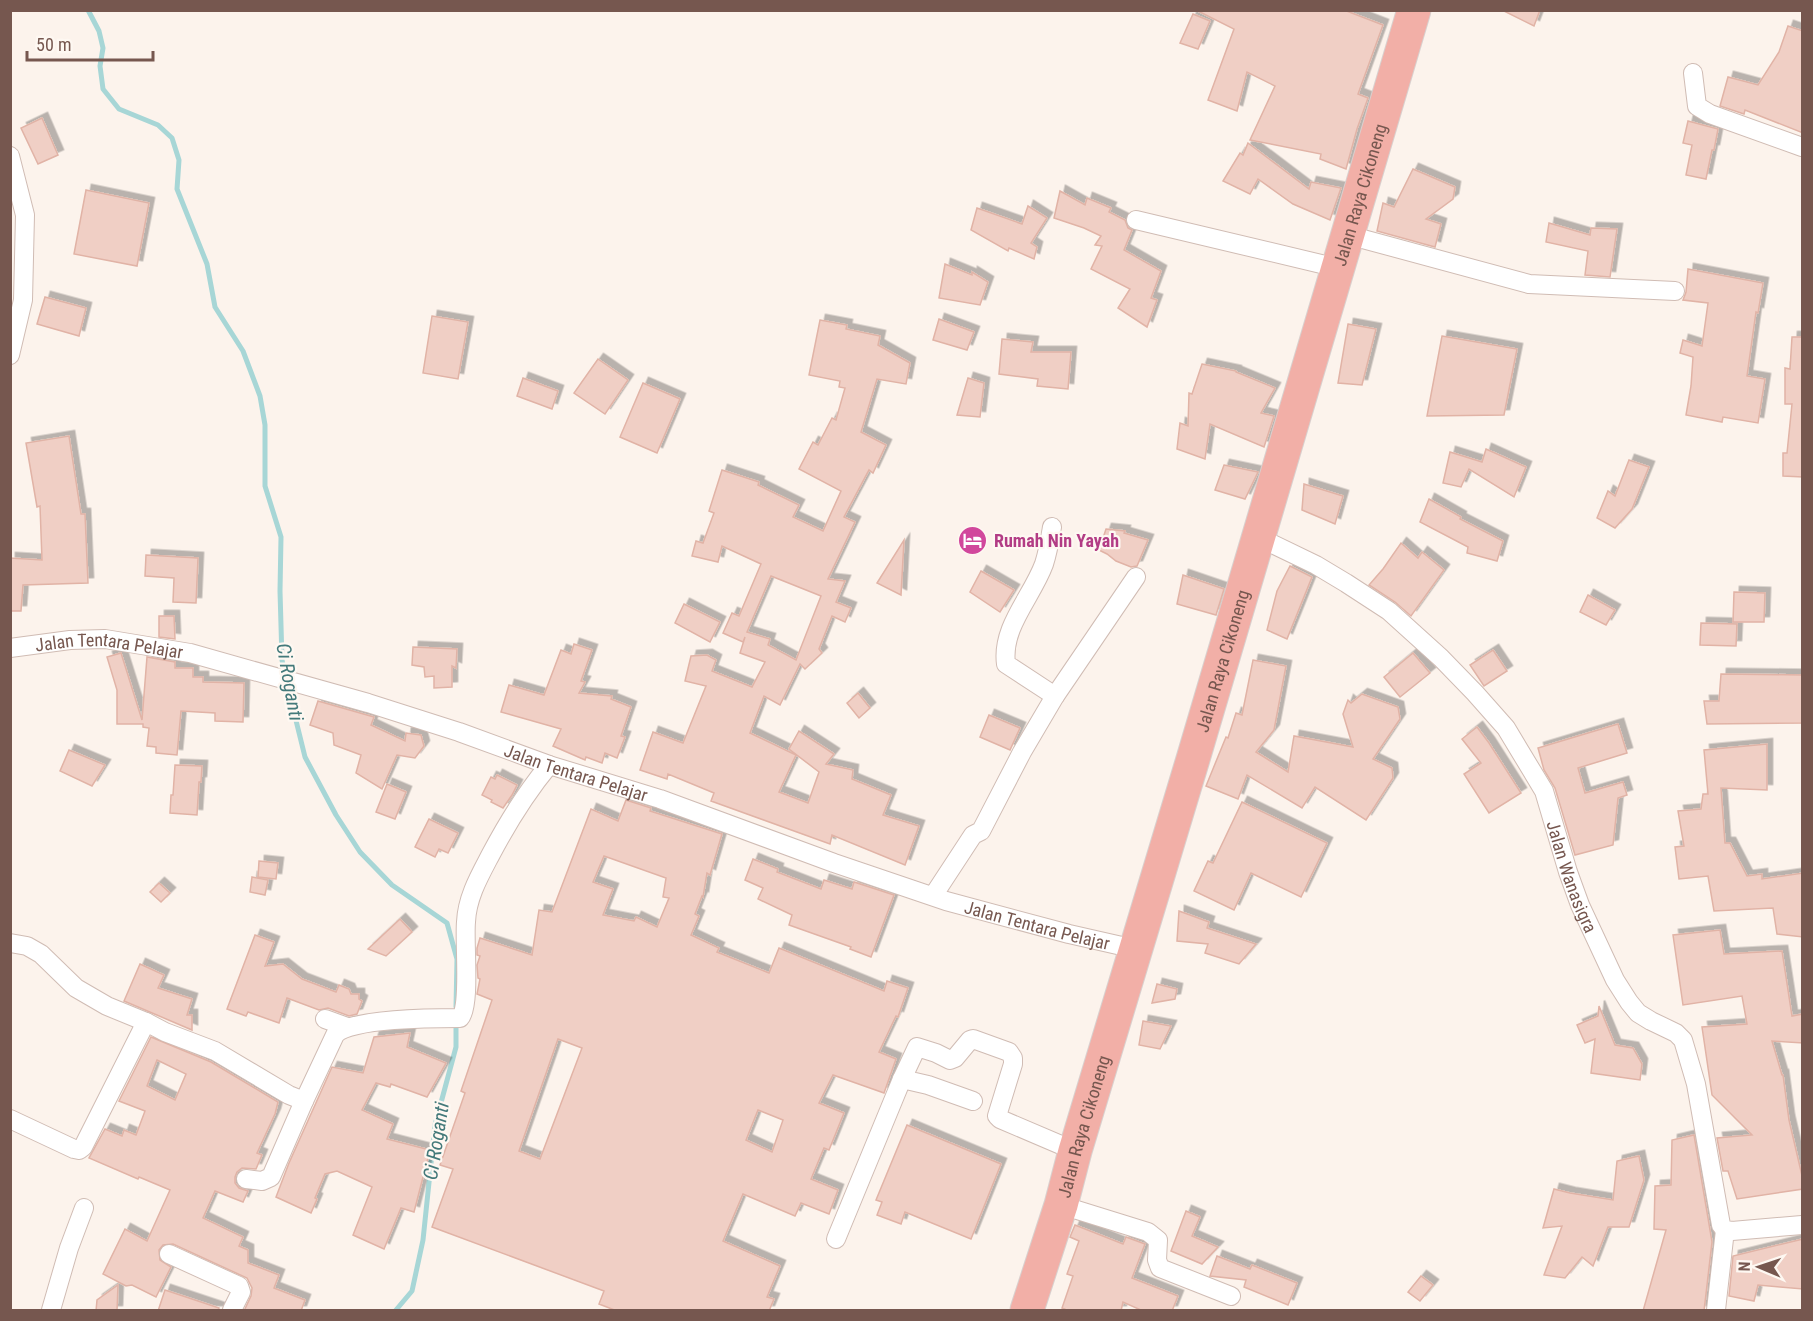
<svg xmlns="http://www.w3.org/2000/svg" width="1813" height="1321" font-family="'Roboto Condensed',sans-serif">
	<defs>
		<filter id="shadow"><feDropShadow dx="5.5" dy="-5.5" stdDeviation="0" flood-color="#0004"/></filter>
	</defs>
	<rect width="100%" height="100%" fill="#fcf3ec"/>
	<g fill="none" stroke-linecap="round" stroke-linejoin="round">
		<g stroke="#a7d6d6" stroke-width="5">
			<polyline points="88,10 99,31 103,48 100,66 103,89 119,109 158,125 172,138 179,160 177,189 207,264 215,307 243,351 260,396 265,425 265,486 281,537 280,591 282,660 285,675"/>
			<polyline points="287,684 305,757 336,815 360,852 392,885 447,923 457,959 456,1007"/>
			<polyline points="396,1310 412,1291 423,1240 435,1125 456,1047 456,1022"/>
		</g>
	</g>
	<g fill="#f0cfc5" stroke="#e1b3a6" stroke-width="1.5" fill-rule="evenodd" filter="url(#shadow)">
		<polygon points="1196,10 1344,10 1383,25 1358,94 1368,98 1357,129 1346,169 1320,159 1321,154 1250,140 1275,86 1247,72 1237,111 1208,100 1234,29"/>
		<polygon points="1502,10 1540,10 1534,26"/>
		<polygon points="1193,14 1210,21 1198,49 1180,43"/>
		<polygon points="1788,26 1803,31 1803,133 1745,110 1744,114 1720,106 1728,77 1758,85 1779,52"/>
		<polygon points="42,118 58,155 38,164 21,128"/>
		<polygon points="1688,121 1718,129 1714,150 1712,150 1706,179 1686,175 1692,145 1683,143"/>
		<polygon points="1248,143 1309,189 1311,182 1341,188 1330,220 1293,204 1258,179 1250,194 1223,181 1240,153 1243,155"/>
		<polygon points="1413,169 1455,187 1453,199 1426,219 1441,224 1435,247 1377,231 1383,203 1394,207"/>
		<polygon points="86,190 149,203 137,266 74,254"/>
		<polygon points="1060,191 1085,205 1087,198 1111,208 1109,212 1125,220 1128,228 1132,230 1124,250 1161,271 1151,298 1157,300 1147,327 1118,308 1130,289 1091,269 1102,246 1095,245 1101,236 1084,228 1054,218"/>
		<polygon points="1028,206 1047,218 1031,243 1037,247 1034,259 1009,248 1008,251 971,230 977,208 1022,224"/>
		<polygon points="1549,223 1590,235 1591,228 1617,229 1610,277 1585,275 1588,251 1546,242"/>
		<polygon points="945,264 972,275 972,272 988,282 980,305 939,298"/>
		<polygon points="1688,269 1763,283 1758,313 1756,312 1747,376 1765,379 1758,423 1723,417 1722,422 1686,415 1691,386 1693,357 1680,353 1683,340 1702,346 1708,303 1683,300 1686,292"/>
		<polygon points="45,297 86,308 79,336 37,324"/>
		<polygon points="432,316 468,322 458,379 423,373"/>
		<polygon points="939,319 974,332 967,350 933,340"/>
		<path d="M820,320L847,325L846,329L880,336L878,345L910,363L906,384L877,379L861,432L886,445L873,473L869,470L844,517L855,522L828,579L845,581L836,602L851,608L845,622L832,616L819,649L822,653L805,669L800,664L780,705L764,696L750,733L796,755L779,792L808,803L819,772L789,749L799,731L834,754L826,764L853,770L852,779L891,795L883,815L919,826L905,865L832,835L830,844L711,801L714,793L668,774L667,779L640,770L653,732L683,743L706,686L685,681L691,656L707,655L716,660L712,671L752,687L765,662L740,653L745,637L743,642L723,633L732,613L739,616L761,564L722,546L718,562L692,556L696,541L703,543L714,513L709,511L722,470L759,482L758,485L799,505L793,517L823,531L841,491L799,469L813,442L818,445L832,418L836,420L845,388L839,387L840,381L809,375ZM771,576L821,596L796,660L768,645L770,639L747,632Z"/>
		<polygon points="1348,324 1376,329 1362,385 1338,383"/>
		<polygon points="1442,336 1517,349 1504,415 1427,416"/>
		<polygon points="1792,337 1803,337 1803,477 1783,476 1783,453 1787,453 1792,404 1785,404 1785,368 1790,369"/>
		<polygon points="1002,339 1033,342 1031,352 1071,352 1068,389 1037,386 1038,379 999,374"/>
		<polygon points="598,359 628,380 605,414 574,393"/>
		<polygon points="1202,364 1236,371 1236,372 1275,388 1261,413 1274,416 1264,447 1210,424 1205,459 1177,449 1180,423 1188,426 1189,393 1192,394"/>
		<polygon points="523,378 558,391 552,409 517,396"/>
		<polygon points="968,378 984,383 980,417 957,415"/>
		<polygon points="643,383 680,399 657,453 620,437"/>
		<polygon points="69,436 81,514 85,514 88,583 23,585 21,611 10,611 10,558 42,560 40,506 37,507 26,443"/>
		<polygon points="1486,449 1526,467 1514,497 1469,469 1461,487 1443,483 1450,452 1482,462"/>
		<polygon points="1629,460 1649,467 1632,509 1615,528 1597,518 1608,491 1615,496"/>
		<polygon points="1224,465 1258,472 1245,499 1215,490"/>
		<polygon points="1304,484 1343,496 1335,524 1302,510"/>
		<polygon points="1429,499 1461,517 1460,519 1503,541 1497,561 1467,553 1468,547 1420,522"/>
		<polygon points="1106,529 1125,531 1124,533 1148,540 1137,566 1131,567 1116,561 1107,554 1099,550"/>
		<polygon points="904,540 901,595 877,583"/>
		<polygon points="1401,543 1418,558 1422,552 1444,570 1411,616 1395,602 1369,585 1383,569"/>
		<polygon points="146,555 198,558 196,603 173,602 174,578 145,576"/>
		<polygon points="1290,566 1312,577 1287,639 1267,630 1277,591"/>
		<polygon points="981,571 1014,590 1000,612 970,592"/>
		<polygon points="1183,575 1224,589 1216,615 1177,604"/>
		<polygon points="1734,592 1765,593 1764,622 1733,622"/>
		<polygon points="1588,595 1615,610 1606,625 1580,612"/>
		<polygon points="684,604 720,622 710,642 675,623"/>
		<polygon points="159,616 174,616 175,639 159,637"/>
		<polygon points="1701,623 1737,624 1736,646 1700,645"/>
		<polygon points="574,644 592,650 581,681 585,682 579,693 612,696 611,699 631,707 621,736 625,737 617,758 605,753 602,763 586,757 585,760 553,746 561,729 501,712 509,685 544,695 561,650 571,654"/>
		<polygon points="413,647 457,649 456,668 452,666 452,687 434,688 434,676 425,677 424,667 412,665"/>
		<polygon points="1493,650 1507,671 1484,686 1470,665"/>
		<polygon points="121,653 142,720 147,657 175,662 175,668 193,668 193,677 203,677 203,682 244,683 243,722 215,721 215,713 181,711 177,755 156,753 156,747 147,746 149,728 143,727 143,724 117,724 117,690 107,657"/>
		<polygon points="1413,653 1430,673 1400,697 1384,677"/>
		<polygon points="1253,660 1286,666 1274,730 1256,752 1288,772 1294,736 1353,747 1343,714 1348,700 1351,703 1362,694 1398,707 1400,719 1373,759 1392,768 1393,778 1366,820 1315,787 1302,808 1247,775 1238,799 1206,786 1226,737 1228,738 1236,713 1242,715"/>
		<polygon points="1721,674 1803,675 1803,723 1707,724 1704,701 1719,701"/>
		<polygon points="858,693 870,708 859,718 847,703"/>
		<polygon points="318,701 374,717 371,725 405,741 406,733 421,735 424,746 415,758 397,755 382,789 356,773 361,755 334,745 333,733 310,725"/>
		<polygon points="989,715 1020,728 1010,750 980,737"/>
		<polygon points="1618,724 1627,753 1578,768 1585,793 1623,782 1627,795 1618,798 1613,845 1575,855 1555,788 1544,770 1538,748"/>
		<polygon points="1477,727 1489,743 1521,793 1489,813 1464,774 1481,763 1462,739"/>
		<polygon points="1767,744 1767,790 1721,788 1725,843 1730,843 1747,876 1762,874 1762,879 1803,873 1803,937 1777,934 1773,908 1714,911 1708,876 1679,879 1675,847 1684,846 1678,811 1701,809 1703,794 1708,794 1704,750"/>
		<polygon points="69,750 105,765 92,786 60,771"/>
		<polygon points="175,765 202,766 201,782 199,782 197,815 170,813 171,795 173,795"/>
		<polygon points="497,775 517,785 512,795 503,808 491,802 492,800 482,795 491,777 495,779"/>
		<polygon points="387,784 406,792 395,819 376,812"/>
		<path d="M626,800L651,808L650,811L722,834L710,875L707,873L703,897L702,896L695,914L699,916L691,935L719,948L717,952L769,973L779,948L884,991L887,981L908,988L898,1017L896,1016L879,1052L896,1059L884,1093L833,1075L819,1103L844,1113L829,1150L824,1148L811,1179L838,1190L829,1214L801,1203L795,1216L743,1194L723,1241L780,1266L767,1297L774,1299L769,1311H617L599,1304L604,1291L432,1227L453,1169L440,1165L465,1093L461,1091L492,1000L477,994L480,979L478,978L477,965L480,956L477,955V948L480,938L532,955L539,910L552,912L591,809L618,821ZM604,856L666,878L663,897L669,898L657,927L636,917L634,921L603,915L613,889L593,882ZM558,1039L582,1048L540,1159L519,1151ZM758,1110L783,1120L772,1152L746,1140Z"/>
		<polygon points="1242,802 1327,843 1301,897 1251,873 1234,910 1194,891 1208,861 1213,863"/>
		<polygon points="429,819 458,833 448,853 439,849 435,857 415,847"/>
		<polygon points="753,859 778,869 777,872 821,889 824,880 852,889 854,882 894,895 871,957 850,949 851,947 789,925 792,915 758,899 763,888 745,880"/>
		<polygon points="259,861 278,863 276,879 258,877"/>
		<polygon points="252,877 268,880 265,895 250,892"/>
		<polygon points="159,883 170,893 161,902 150,892"/>
		<polygon points="1179,911 1209,922 1207,928 1256,944 1239,964 1205,953 1208,944 1177,941"/>
		<polygon points="400,919 412,932 386,956 368,949"/>
		<polygon points="1720,930 1724,954 1782,951 1792,1016 1803,1014 1803,1043 1772,1041 1782,1075 1783,1075 1789,1120 1803,1180 1803,1189 1737,1199 1728,1171 1723,1171 1717,1138 1752,1135 1712,1095 1702,1027 1747,1024 1742,996 1683,1005 1673,935"/>
		<polygon points="255,935 274,942 265,966 283,964 302,979 336,992 339,985 349,989 351,994 359,994 359,999 362,1001 357,1014 349,1016 328,1008 319,1010 287,998 279,1023 248,1012 246,1016 227,1009"/>
		<polygon points="140,964 164,975 158,988 192,999 187,1015 192,1015 192,1030 124,1001"/>
		<polygon points="1157,984 1177,989 1175,999 1152,1003"/>
		<polygon points="1599,1006 1615,1045 1633,1048 1642,1064 1640,1080 1591,1073 1595,1039 1585,1043 1577,1025 1598,1016"/>
		<polygon points="1143,1021 1171,1026 1160,1049 1139,1045"/>
		<polygon points="410,1033 407,1047 446,1063 427,1097 391,1084 390,1087 376,1083 362,1110 393,1124 387,1139 430,1150 414,1212 401,1208 384,1249 353,1235 372,1187 337,1171 325,1174 315,1198 317,1199 311,1213 276,1197 289,1163 332,1067 363,1073 374,1037"/>
		<path d="M151,1037L211,1062L278,1102L275,1114L257,1153L262,1155L256,1169L242,1168L237,1172L235,1177V1183L239,1188L248,1191L243,1202L215,1191L203,1218L243,1237L239,1246L248,1250V1263L279,1275L274,1288L305,1300L301,1311H244L251,1296L252,1288L247,1278L173,1244L163,1245L159,1250L160,1260L171,1267L156,1297L132,1285L126,1286L103,1274L125,1229L147,1241L170,1190L139,1177L138,1179L89,1158L105,1129L122,1136L124,1130L136,1135L145,1111L119,1101ZM157,1060L186,1074L175,1100L147,1086Z"/>
		<polygon points="907,1125 1001,1164 971,1239 905,1212 901,1224 877,1215 882,1202 876,1200"/>
		<polygon points="1694,1135 1712,1242 1704,1311 1643,1311 1666,1230 1654,1229 1655,1186 1671,1185 1672,1140"/>
		<polygon points="1639,1156 1644,1180 1629,1227 1608,1227 1593,1266 1582,1257 1565,1278 1544,1275 1562,1226 1543,1228 1554,1189 1570,1193 1613,1200 1617,1161"/>
		<polygon points="1186,1211 1200,1217 1192,1236 1218,1247 1202,1264 1171,1251"/>
		<polygon points="1075,1225 1123,1244 1126,1237 1145,1244 1132,1278 1178,1296 1172,1311 1143,1311 1123,1302 1121,1311 1069,1311 1062,1308 1073,1276 1067,1274 1079,1241 1070,1237"/>
		<polygon points="1803,1239 1803,1289 1758,1285 1754,1301 1729,1296 1733,1256"/>
		<polygon points="1217,1256 1250,1269 1252,1265 1297,1283 1288,1305 1244,1287 1246,1280 1210,1276"/>
		<polygon points="1421,1276 1433,1285 1420,1301 1408,1292"/>
		<polygon points="118,1285 117,1311 96,1311 97,1300"/>
		<polygon points="165,1290 219,1308 218,1311 158,1311"/>
	</g>
	<g fill="none" stroke-linecap="round" stroke-linejoin="round">
		<defs>
			<g id="street">
				<polyline points="1693,73 1697,106 1710,114 1802,147"/>
				<polyline points="10,156 25,215 23,300 10,355"/>
				<polyline points="1136,220 1338,268"/>
				<polyline points="1348,235 1529,284 1675,291"/>
				<path d="M1052,527C1050,539 1048,552 1044,564C1032,597 1001,627 1006,664L1055,696"/>
				<path id="s1" d="M1258,537L1316,565L1346,583L1389,611L1441,658L1475,693L1506,728L1544,791L1568,872L1580,905L1615,980L1629,1002L1638,1013L1651,1021L1676,1033L1683,1040L1696,1084L1721,1225L1725,1230L1732,1231L1802,1225"/>
				<path id="s2" d="M10,648L70,640L105,639L190,653L368,703L459,732L549,765L660,799L834,863L946,901L1069,934L1135,949"/>
				<polyline points="933,896 973,835 981,831 1022,752 1055,696 1136,577"/>
				<path d="M10,943L27,946L41,954L76,988L107,1006L146,1022L165,1032L215,1051L289,1095L304,1101L335,1035C347,1018 438,1018 460,1018C471,1006 464,942 466,922C467,897 480,875 491,854C509,820 525,794 549,765"/>
				<polyline points="325,1019 347,1027"/>
				<polyline points="973,1101 928,1085 902,1079 917,1047 936,1053 950,1060 955,1058 970,1040 973,1039 1009,1052 1013,1058 1013,1064 997,1116 1000,1119 1075,1151"/>
				<polyline points="10,1119 74,1149 79,1150 83,1147 146,1022"/>
				<polyline points="246,1179 262,1181 271,1177 304,1101"/>
				<polyline points="1061,1205 1148,1232 1158,1240 1157,1260 1160,1268 1231,1296"/>
				<polyline points="836,1239 902,1079"/>
				<polyline points="169,1254 239,1286 241,1292 232,1310"/>
				<polyline points="51,1310 69,1248 84,1208"/>
				<polyline points="1716,1310 1725,1230"/>
			</g>
			<g id="highway">
				<path id="s3" d="M1027,1310L1061,1205L1075,1151L1193,759L1414,10"/>
			</g>
		</defs>
		<use href="#street" stroke="#d0bcb4" stroke-width="20"/>
		<use href="#highway" stroke="#d9d0ce" stroke-width="35"/>
		<use href="#street" stroke="#fff" stroke-width="18"/>
		<use href="#highway" stroke="#f2afa7" stroke-width="33"/>
	</g>
	<defs>
		<symbol id="hotel-disc" viewBox="-11 -11 22 22"><circle r="9.5" fill="#d1479c" stroke="#fef8f2"/><path d="M-6-4.5h1.5V1H6V5H4.5V3h-9V5H-6ZM-4 0a1.8 1.8 0 1 1 3.6 0ZM.5 0V-2.5h3Q6-2.5 6 0Z" fill="#fff"/></symbol>
	</defs>
	<g fill-rule="evenodd">
		<use href="#hotel-disc" x="956" y="524" width="33" height="33"/>
	</g>
	<g text-anchor="middle" dominant-baseline="central" stroke-width="4.5" stroke-linejoin="round" paint-order="stroke">
		<g font-size="18" fill="#76574f" stroke="#fef8f2">
			<text stroke="none"><textPath href="#s3" startOffset="1164">Jalan Raya Cikoneng</textPath></text>
			<text stroke="none"><textPath href="#s2" startOffset="100">Jalan Tentara Pelajar</textPath></text>
			<text stroke="none"><textPath href="#s3" startOffset="678">Jalan Raya Cikoneng</textPath></text>
			<text stroke="none"><textPath href="#s2" startOffset="586">Jalan Tentara Pelajar</textPath></text>
			<text stroke="none"><textPath href="#s1" startOffset="480">Jalan Wanasigra</textPath></text>
			<text stroke="none"><textPath href="#s2" startOffset="1072">Jalan Tentara Pelajar</textPath></text>
			<text stroke="none"><textPath href="#s3" startOffset="192">Jalan Raya Cikoneng</textPath></text>
		</g>
		<g font-size="18" font-weight="bold" fill="#b23c85" stroke="#fef8f2" text-anchor="start">
			<text x="994" y="540">Rumah Nin Yayah</text>
		</g>
		<g font-size="20" font-style="italic" fill="#43797a" stroke="#fef8f2">
			<text transform="translate(290 682) rotate(80)">Ci Roganti</text>
			<text transform="translate(436 1141) rotate(-81)">Ci Roganti</text>
		</g>
	</g>
	<rect width="1813" height="1321" fill="none" stroke="#76574f" stroke-width="24"/>
	<g transform="translate(1759 1267) rotate(272)" stroke="#fef8f2" stroke-width="4.5" paint-order="stroke">
	<path d="M0-4.5L10 22L0 15L-10 22Z" fill="#76574f"/>
	<text y="-9" font-size="16" font-weight="bold" text-anchor="middle" fill="#76574f">N</text>
	</g>
	<path d="M27 51v9h126v-9" fill="none" stroke="#76574f" stroke-width="3"/>
	<text x="36" y="51" font-size="18" fill="#76574f" stroke="#fef8f2" stroke-width="4.5" paint-order="stroke">50 m</text>
</svg>
